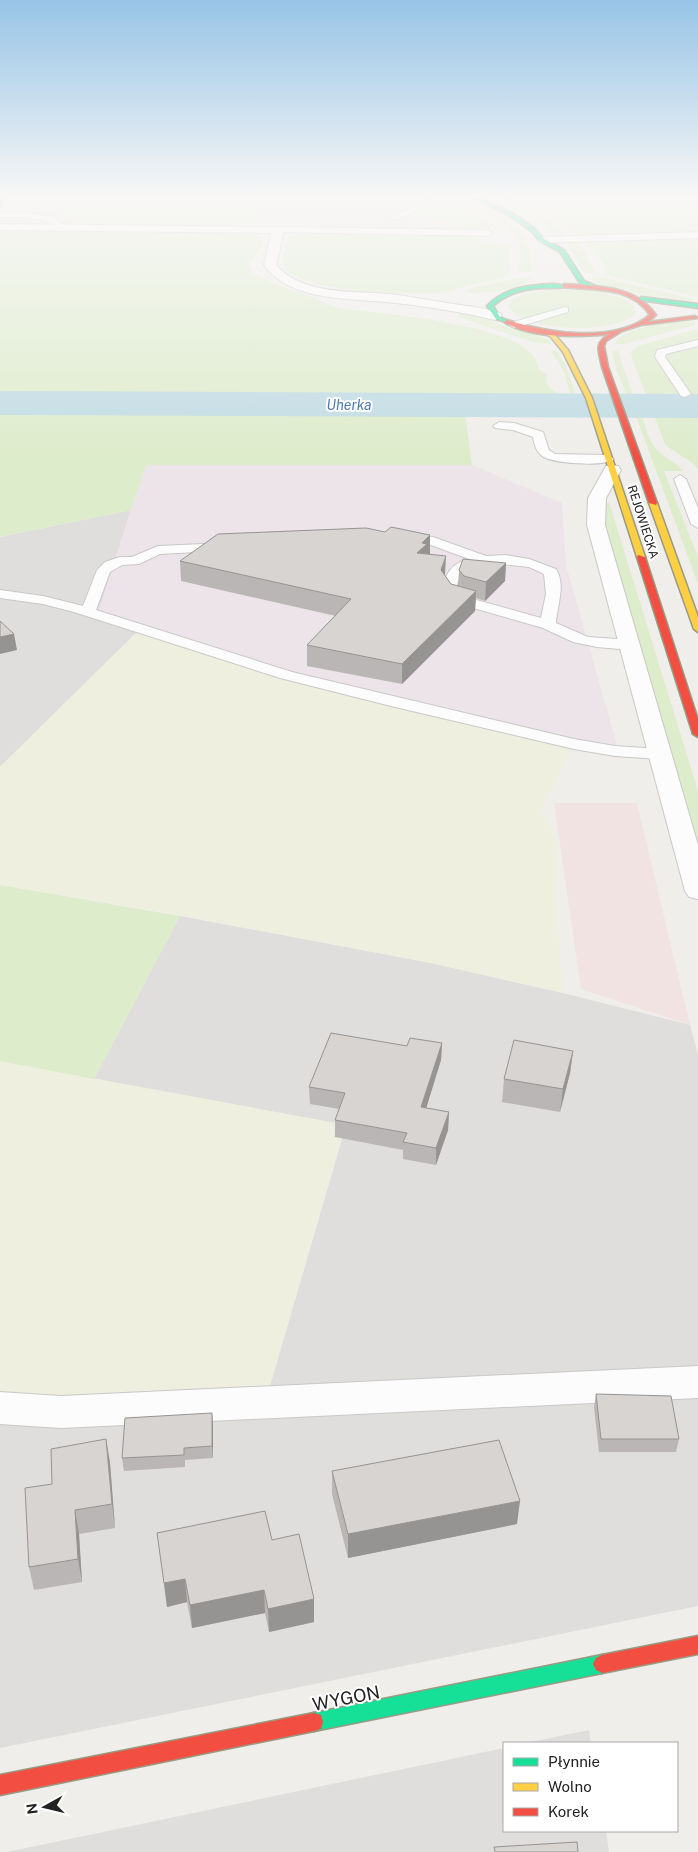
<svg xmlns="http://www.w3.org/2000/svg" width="698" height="1852" font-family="'Public Sans',sans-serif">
	<rect width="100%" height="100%" fill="#f0eeeb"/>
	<g fill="#dfdedc">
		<polygon points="131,510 99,611 138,631 0,767 0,537"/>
		<polygon points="180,916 431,963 563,993 690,1025 698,1055 698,1371 269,1389 346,1125 94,1079"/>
		<polygon points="698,1388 698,1606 0,1748 0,1414"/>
		<polygon points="589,1730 591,1743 526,1743"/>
		<polygon points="504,1748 504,1831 606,1831 609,1852 7,1852"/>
	</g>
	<g fill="#f1e3e1">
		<polygon points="402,198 431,198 448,201 407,216 446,220 456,226 437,226 446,229 256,229 256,208"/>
		<polygon points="0,204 64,209 74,226 0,225"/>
		<polygon points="554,803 637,803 690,1025 581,989"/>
	</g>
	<polygon fill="#ede4e9" points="145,465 472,465 562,503 566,565 617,745 576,742 290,672 99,611"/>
	<g fill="#efefdf">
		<polygon points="138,631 290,672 576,742 568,753 556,785 546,796 542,814 552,827 559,851 556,891 563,993 431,963 174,914 0,885 0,767"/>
		<polygon points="0,1061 346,1125 269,1389 146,1396 56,1396 0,1391"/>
	</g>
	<g fill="#ddeccb">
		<path d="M0,198H402L256,208L257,234L264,242L249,265L252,273C274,285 296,291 319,300C326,303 332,307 340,308C374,314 539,323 538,369L547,374L546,382L551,389L558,393L524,408L465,412L472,465H146L131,510L0,537V229L74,226L64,209L0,204Z"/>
		<path d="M545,198H698V297L606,275C605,252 570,229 553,218L556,212L543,200Z"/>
		<path d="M452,199C473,198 512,220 524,238C531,248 530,260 531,272H519C519,264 522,252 519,244C512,220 474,207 452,199Z"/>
		<path d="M448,201L472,210L497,227C485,230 448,233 436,226L455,225L446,220L407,215Z"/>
		<polygon points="510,203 514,203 545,219 570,237 555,235 536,221 507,205"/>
		<path d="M309,232L468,235L469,237L483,238L484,242L510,246L509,272C505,281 487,281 478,283C466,285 452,292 442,293C413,295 292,294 282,263L287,238L299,233Z"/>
		<polygon points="574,240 585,252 596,273 584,273 570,248 564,243"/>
		<path d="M531,277C525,290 478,295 466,292L472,288L512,279Z"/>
		<polygon points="587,278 605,278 690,298 693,300 693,302 647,296 630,290 601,285"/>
		<path d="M568,290C589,291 619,291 635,307L636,313C619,335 524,332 509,308L510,302C525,290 550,290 568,290Z"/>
		<polygon points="459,312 485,318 508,328 531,333 549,340 551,344 535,343 462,318 458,316"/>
		<path d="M695,321V325L691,326L625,344H614C626,324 674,323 695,321Z"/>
		<path d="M698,329V469C690,458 675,454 665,444L633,361L631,352L638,346Z"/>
		<path d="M556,350L566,365L576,397L571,396C566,379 563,364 550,351Z"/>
		<polygon points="612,351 619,351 620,358 634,397 627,396 615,366"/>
		<path d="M636,416H642C647,430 649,444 661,454C669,460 677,463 683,471H664L698,557V584Z"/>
		<polygon points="609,502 698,791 698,850 604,529 604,505"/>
		<polygon points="0,885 180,916 94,1079 0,1061"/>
	</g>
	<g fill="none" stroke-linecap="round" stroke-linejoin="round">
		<polygon fill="#bfdbe3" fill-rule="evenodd" points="0,391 698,394 698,418 0,415"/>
		<defs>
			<g id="lane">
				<polygon points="436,198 448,198 395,220 388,218"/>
				<polygon points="515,198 538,198 534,200 489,206 485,204 489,202"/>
				<path d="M25,212L53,217L68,228L61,230C43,215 22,217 0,217V213Z"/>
				<polygon points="278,227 489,230 493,233 489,236 275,232 275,228"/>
				<polygon points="698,232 698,238 542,243 538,240 542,237"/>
				<polygon points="565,307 568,308 568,312 514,328 509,325 510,323"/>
				<polygon points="698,340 698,346 666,354 665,357 691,394 685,397 681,396 655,357 657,350"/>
				<path d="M499,422L514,423L543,432L549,450L555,454L608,455L614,459C606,467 550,464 541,455C536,451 534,443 533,437L513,430L495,428L493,426Z"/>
				<polygon points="680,475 686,479 698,508 698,528 691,524 674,479"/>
				<path d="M403,535L433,537L486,556L505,555L529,559L556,569C566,585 557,606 556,623L588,637L631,640L636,642L639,645L636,648L631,650L597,647L573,642L543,628L452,602L442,590C445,574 452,563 469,559L431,545L398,542L396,539ZM492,563L529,567L544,574L546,594L541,618L462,596L456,589C460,567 472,565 492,563Z"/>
				<polygon points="227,543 234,547 232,550 160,554 139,564 122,565 110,572 96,610 292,672 574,739 615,746 660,749 666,750 669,754 666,758 660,759 615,756 574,749 391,706 280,678 74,612 43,604 0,598 0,590 43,596 83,606 97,570 105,562 120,557 132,557 158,546"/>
			</g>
			<g id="street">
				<path d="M0,224L278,227L284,230L276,265C302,295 353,291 389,294C409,296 428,300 447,303C465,306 482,307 500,313L502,316L495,320C463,312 429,307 396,303C355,298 291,303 264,265L271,233L0,230Z"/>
				<polygon points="612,465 618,466 621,470 606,498 605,525 698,845 698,899 689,897 685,891 587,525 588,498 606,466"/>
				<polygon points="698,1366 698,1398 61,1428 0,1424 0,1392 61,1396"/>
			</g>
			<g id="fast">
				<polygon points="474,198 480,198 514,214 534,228 544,239 564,250 584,281 598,287 598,289 580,283 560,252 540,241 530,230 510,216"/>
				<path d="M554,284L567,286C561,289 554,288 547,288C527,288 508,292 493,306L500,317L509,321V323L496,319L487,306C505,287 529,285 554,284Z"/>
				<polygon points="641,297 698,304 698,308 639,300"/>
				<polygon points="602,1655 608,1658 611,1664 608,1670 602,1673 314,1731 307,1729 305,1722 307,1715 314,1713"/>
			</g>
			<g id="slow">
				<polygon points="542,330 546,330 555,335 568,350 592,398 645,557 644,559 637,557 586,398 563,352 551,337 542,332"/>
				<polygon points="650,501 657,503 698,617 698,632 694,629 649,503"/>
			</g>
			<g id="jam">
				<path d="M564,284C597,286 636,285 656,315L648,322L695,316L698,318L641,325L622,331L606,341L604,346L608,367L657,503L656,505L649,503L602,367C599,351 593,343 610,334C579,337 531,339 504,322L507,320C548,333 614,344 650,315C630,285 593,291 562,287Z"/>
				<polygon points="638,555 645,557 698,720 698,737 693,734 637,557"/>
				<polygon points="698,1636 698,1654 602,1673 596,1670 593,1664 596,1658 602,1655"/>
				<polygon points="314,1713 321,1715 323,1722 321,1729 314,1731 0,1795 0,1775"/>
			</g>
		</defs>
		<use href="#lane" stroke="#c9c8c7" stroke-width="2"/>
		<use href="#street" stroke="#c9c8c7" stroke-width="2"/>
		<use href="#fast" stroke="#999a82" stroke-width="3"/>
		<use href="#slow" stroke="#999a82" stroke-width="3"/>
		<use href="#jam" stroke="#999a82" stroke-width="3"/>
		<use href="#lane" fill="#fdfcfc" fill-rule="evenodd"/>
		<use href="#street" fill="#fdfcfc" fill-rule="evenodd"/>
		<use href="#fast" fill="#16e098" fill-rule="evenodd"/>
		<use href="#slow" fill="#ffcf43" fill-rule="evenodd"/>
		<use href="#jam" fill="#f24e42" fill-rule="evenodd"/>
	</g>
	<g fill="#b9b6b5">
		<polygon points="385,532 430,535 430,554 451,584 458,586 459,570 506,563 505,581 485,601 476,598 475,611 402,684 307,666 307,645 336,616 181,581 180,561"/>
		<polygon points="442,1043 441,1060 426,1108 449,1112 448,1130 436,1165 403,1159 403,1150 335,1137 335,1120 339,1109 310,1104 309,1087 407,1046"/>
		<polygon points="573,1051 570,1073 560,1112 502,1102 504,1079"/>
		<polygon points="596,1394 679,1439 676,1452 599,1452 594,1407"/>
		<polygon points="212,1413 213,1426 213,1458 185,1460 185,1467 124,1471 122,1458"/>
		<polygon points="106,1439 110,1463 115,1528 79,1534 82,1582 34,1590 29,1567"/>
		<polygon points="332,1471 517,1524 348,1558 332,1494"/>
		<polygon points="157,1533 272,1540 314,1622 269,1632 265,1613 192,1628 187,1602 167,1607"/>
	</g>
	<g fill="#969493">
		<polygon points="0,198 6,198 0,209"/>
		<polygon points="430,535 430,554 417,553 422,543"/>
		<polygon points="446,556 445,575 441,570"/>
		<polygon points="506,563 505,581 485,601 486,582"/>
		<polygon points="476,591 475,611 402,684 402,664"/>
		<polygon points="14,634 17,650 0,654 0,637"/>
		<polygon points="442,1043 441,1060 421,1125 421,1107"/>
		<polygon points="573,1051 570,1073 560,1112 563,1089"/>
		<polygon points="449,1112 448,1130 436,1165 436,1148"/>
		<polygon points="212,1413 213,1426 213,1458 212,1446"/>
		<polygon points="106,1439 110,1463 115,1528 112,1504"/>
		<polygon points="520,1501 517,1524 348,1558 348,1534"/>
		<polygon points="75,1510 79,1534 82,1582 78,1559"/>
		<polygon points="185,1579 187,1602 167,1607 164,1583"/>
		<polygon points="264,1590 265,1613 192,1628 190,1605"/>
		<polygon points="314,1599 314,1622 269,1632 268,1609"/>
	</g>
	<g fill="#d7d4d2" stroke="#969493">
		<polygon points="391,527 430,535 422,543 427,544 417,553 446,556 441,570 451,584 476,591 402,664 307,645 351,599 180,561 218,534 366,528 385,532"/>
		<polygon points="463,559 506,563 486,582 464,576 459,570"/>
		<polygon points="0,621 14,634 0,637"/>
		<polygon points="331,1033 407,1046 410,1038 442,1043 421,1107 449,1112 436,1148 403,1142 407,1133 335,1120 345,1093 309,1087"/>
		<polygon points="514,1040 573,1051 563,1089 504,1079"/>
		<polygon points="596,1394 671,1396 679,1439 601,1439"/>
		<polygon points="212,1413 212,1446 184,1448 184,1455 122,1458 125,1418"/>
		<polygon points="106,1439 112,1504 75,1510 78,1559 29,1567 25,1488 52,1484 51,1449"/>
		<polygon points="499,1440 520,1501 348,1534 332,1471"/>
		<polygon points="265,1511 272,1540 299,1534 314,1599 268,1609 264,1590 190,1605 185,1579 164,1583 157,1533"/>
		<polygon points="577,1842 578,1852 495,1852 494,1847"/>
	</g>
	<linearGradient id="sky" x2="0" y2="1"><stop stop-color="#97c4e6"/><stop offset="0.43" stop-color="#f8f7f6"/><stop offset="1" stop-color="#f8f7f6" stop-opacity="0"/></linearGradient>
	<rect width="698" height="457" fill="url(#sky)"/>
	<g text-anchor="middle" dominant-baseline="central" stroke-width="4" stroke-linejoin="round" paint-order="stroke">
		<g font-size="12" fill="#222" stroke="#fff">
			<text transform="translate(643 522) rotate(72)">REJOWIECKA</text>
		</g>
		<g font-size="14" font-style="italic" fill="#4a7aab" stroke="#fff">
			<text x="349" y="405">Uherka</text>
		</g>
		<g font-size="18" fill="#222" stroke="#fff">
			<text transform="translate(346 1698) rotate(-11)">WYGON</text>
		</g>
	</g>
	<rect x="503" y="1742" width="175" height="90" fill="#ffffff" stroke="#a7a7a7"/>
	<rect x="513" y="1758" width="25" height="8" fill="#16e098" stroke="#a7a7a7"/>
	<text x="548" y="1767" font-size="15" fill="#222222">Płynnie</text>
	<rect x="513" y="1783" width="25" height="8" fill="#ffcf43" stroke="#a7a7a7"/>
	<text x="548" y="1792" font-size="15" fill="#222222">Wolno</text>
	<rect x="513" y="1808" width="25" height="8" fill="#f24e42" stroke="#a7a7a7"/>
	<text x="548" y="1817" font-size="15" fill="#222222">Korek</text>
	<g transform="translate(45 1807) rotate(262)" stroke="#ffffff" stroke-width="4" paint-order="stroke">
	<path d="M0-4L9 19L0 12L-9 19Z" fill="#222222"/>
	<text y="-8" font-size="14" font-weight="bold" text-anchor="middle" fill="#222222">N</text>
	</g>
</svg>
